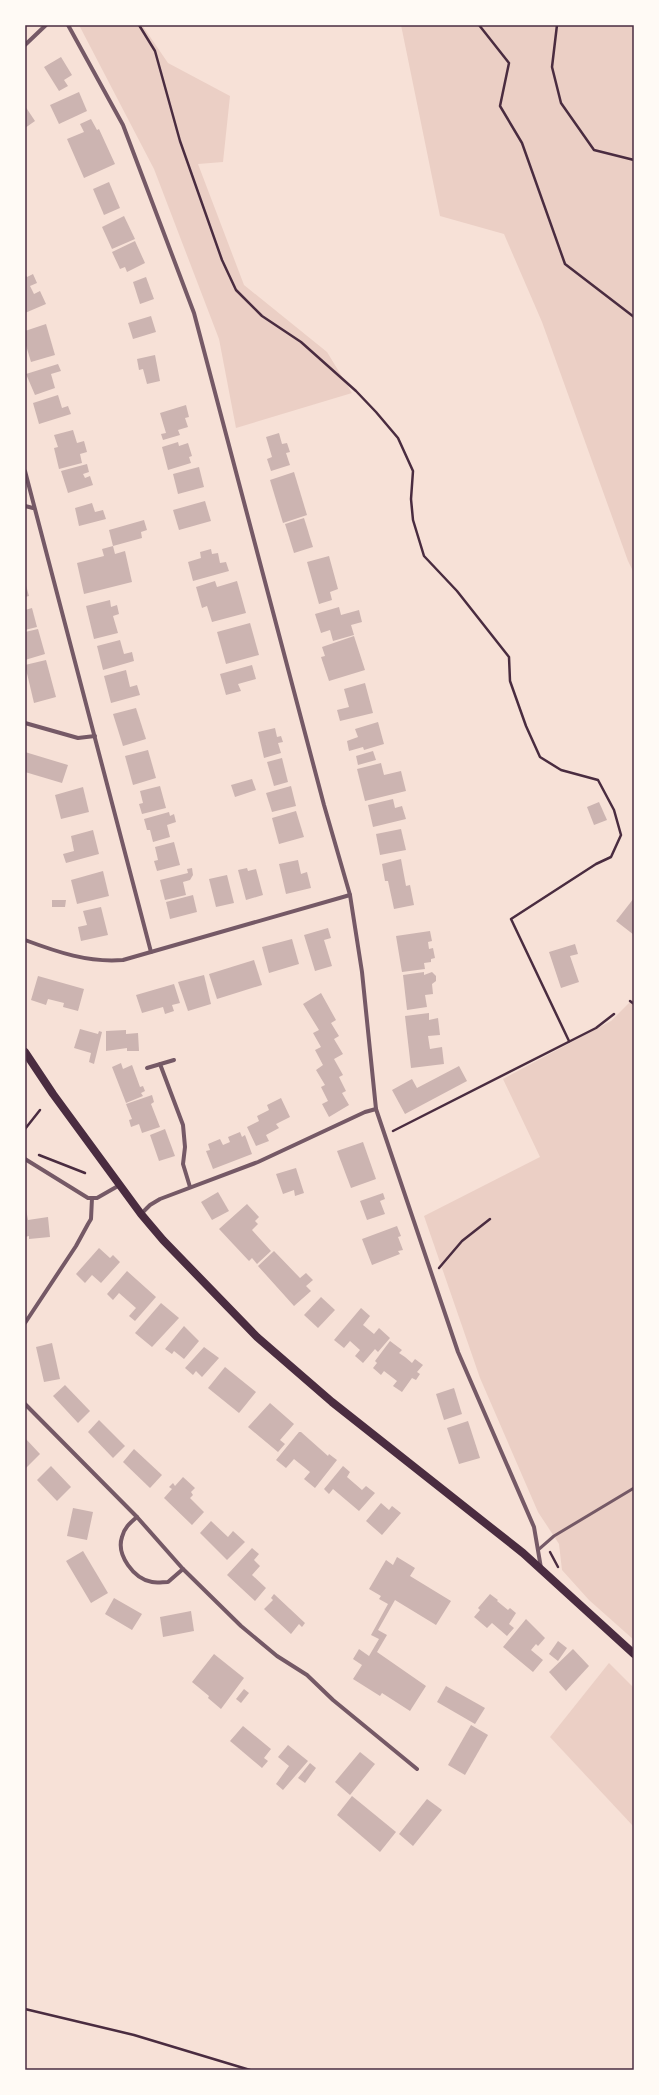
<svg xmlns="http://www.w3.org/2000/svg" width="659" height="2095" font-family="'Source Sans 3',sans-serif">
	<rect width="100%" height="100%" fill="#f7e1d7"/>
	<g fill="#ebcfc5">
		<polygon points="79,25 142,25 168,63 230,96 223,162 198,164 244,285 327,352 352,393 236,428 219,339 154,169"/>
		<polygon points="401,25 634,25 634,573 628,561 542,322 504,234 440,216"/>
		<polygon points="634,998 634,1640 589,1600 562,1570 559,1544 538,1512 480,1378 424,1216 540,1157 503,1079 611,1021"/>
		<polygon points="609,1663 634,1688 634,1827 550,1737"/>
	</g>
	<g fill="#ccb4b1">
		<polygon points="61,57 72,75 64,80 68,86 59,91 44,67"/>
		<polygon points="79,92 87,111 59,124 50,105"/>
		<polygon points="25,106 35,121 25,128"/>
		<polygon points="91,119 97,130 99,129 115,164 84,178 67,139 84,132 80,124"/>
		<polygon points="109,182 120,208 104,215 93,189"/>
		<polygon points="124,216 135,239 112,249 102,227"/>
		<polygon points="135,241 145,263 127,272 125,267 120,269 112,252"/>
		<polygon points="25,274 27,277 33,274 37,283 30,286 34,294 40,291 46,304 25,313"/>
		<polygon points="146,277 154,299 140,304 133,282"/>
		<polygon points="151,316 156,332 133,339 128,323"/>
		<polygon points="46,324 55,355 31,362 25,342 25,331"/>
		<polygon points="155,355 160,381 147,384 143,369 139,370 137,359"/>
		<polygon points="58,364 61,371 51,374 55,388 35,395 26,374"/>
		<polygon points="58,395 62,408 68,406 71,414 39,424 33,403"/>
		<polygon points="186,405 189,417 185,418 188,427 178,430 180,435 163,440 161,434 166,433 160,413"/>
		<polygon points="73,430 77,443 84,441 87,452 80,454 82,463 59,469 54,448 58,447 54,435"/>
		<polygon points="279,433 282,444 287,443 290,452 286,453 290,465 271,471 267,459 272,457 266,437"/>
		<polygon points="178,442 179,446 188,443 192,456 189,457 191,463 168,470 162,447"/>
		<polygon points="87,464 89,472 83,474 85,478 90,476 93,485 68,493 61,471"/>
		<polygon points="199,467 204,487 178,494 173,474"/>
		<polygon points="294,472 307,515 283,523 270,480"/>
		<polygon points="205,501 211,521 179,530 173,510"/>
		<polygon points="92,503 95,512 103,510 106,519 79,526 75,508"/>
		<polygon points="304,518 313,547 294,553 285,524"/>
		<polygon points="144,520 147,530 141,532 142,538 113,546 115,554 125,551 132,582 84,594 77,563 104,556 102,549 113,546 109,530"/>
		<polygon points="211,549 212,554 218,553 220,563 226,562 229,571 193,581 188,562 201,558 200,552"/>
		<polygon points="329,556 338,589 330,592 332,600 319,604 307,562"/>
		<polygon points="215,581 217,587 237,581 246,613 212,622 207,606 202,608 196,587"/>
		<polygon points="25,582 29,596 25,597"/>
		<polygon points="110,600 111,607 117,605 119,614 113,616 118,633 94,639 86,606"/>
		<polygon points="339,607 341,615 359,610 362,622 351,625 354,635 333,641 330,630 321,633 315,614"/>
		<polygon points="32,608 37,627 25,630 25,610"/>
		<polygon points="250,623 259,655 226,664 217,632"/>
		<polygon points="38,629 45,654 25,660 25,632"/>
		<polygon points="354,636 365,670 329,681 321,657 325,656 322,647"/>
		<polygon points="120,640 124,654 132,652 134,661 103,670 97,646"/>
		<polygon points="46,660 56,697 34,703 25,665"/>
		<polygon points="252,665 256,679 238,684 241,691 226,695 220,674"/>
		<polygon points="126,670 130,687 137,685 140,695 111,703 104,676"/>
		<polygon points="365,683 373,713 340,721 337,710 349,707 344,689"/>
		<polygon points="136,708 146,739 123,746 113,714"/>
		<polygon points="378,722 384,744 364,750 363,747 349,751 347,741 358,737 355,729"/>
		<polygon points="275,728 277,737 281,736 283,742 278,743 281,753 264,758 258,732"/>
		<polygon points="148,750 156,778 133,785 125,756"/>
		<polygon points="373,751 376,760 358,765 356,756"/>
		<polygon points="25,752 68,765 62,783 25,772"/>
		<polygon points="282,758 288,782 274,786 267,762"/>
		<polygon points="381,763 384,775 401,771 406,791 365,801 357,769"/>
		<polygon points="252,779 256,790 235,797 231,785"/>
		<polygon points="160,786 166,808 142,814 139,804 143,803 140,791"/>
		<polygon points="291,786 296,806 272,812 266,793"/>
		<polygon points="83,787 89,812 61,819 55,795"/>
		<polygon points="393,799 395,808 402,806 406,819 373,827 368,805"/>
		<polygon points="599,802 607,820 594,825 587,807"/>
		<polygon points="296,811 304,837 279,844 272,818"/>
		<polygon points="169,812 170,816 174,814 176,822 167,825 170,837 153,842 150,830 147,830 144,819"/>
		<polygon points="401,829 406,850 380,855 376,834"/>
		<polygon points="93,830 99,854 66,863 63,854 74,851 71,836"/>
		<polygon points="174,842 180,865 157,871 154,861 158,860 155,847"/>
		<polygon points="401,859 406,886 410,885 414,905 394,909 388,881 385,881 382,864"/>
		<polygon points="298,860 301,874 307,872 311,888 286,894 279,864"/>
		<polygon points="192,868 193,875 190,880 183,882 186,895 165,900 160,880 188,873 187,869"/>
		<polygon points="247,868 248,871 256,869 263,895 246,900 238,870"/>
		<polygon points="103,871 109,896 77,904 71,880"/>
		<polygon points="227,875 234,903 216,907 209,879"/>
		<polygon points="193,895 197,912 170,919 166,902"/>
		<polygon points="634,898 634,935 616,921"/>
		<polygon points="52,900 66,900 65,907 52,907"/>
		<polygon points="101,907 108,935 81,941 78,927 87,925 83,911"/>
		<polygon points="328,928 331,938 324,940 332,966 315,971 304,935"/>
		<polygon points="430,931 432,941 428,942 429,949 433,948 435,958 431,959 431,962 424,963 425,969 402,972 396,936"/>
		<polygon points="292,939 299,964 269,973 262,947"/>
		<polygon points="575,944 578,954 570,956 579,982 561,988 549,952"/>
		<polygon points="254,960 262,985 217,999 209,974"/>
		<polygon points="424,972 424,975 432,972 436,976 436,981 432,984 433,994 425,995 427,1007 407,1010 403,975"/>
		<polygon points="204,975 211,1004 188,1011 178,982"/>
		<polygon points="38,976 84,989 78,1011 63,1007 64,1003 48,999 46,1005 31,1000"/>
		<polygon points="174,984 180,1003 172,1005 174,1011 165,1014 163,1007 142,1013 136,995"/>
		<polygon points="321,993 336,1020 331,1023 339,1036 334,1039 343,1054 334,1059 343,1075 339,1077 346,1091 342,1093 349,1105 329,1117 322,1104 328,1101 321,1087 325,1085 316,1070 323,1065 315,1050 321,1047 313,1033 319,1030 303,1004"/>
		<polygon points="429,1013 429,1020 438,1018 440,1035 428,1036 430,1049 442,1047 444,1064 411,1068 405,1016"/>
		<polygon points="80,1029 98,1034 99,1031 102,1032 94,1064 89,1062 91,1053 74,1048"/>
		<polygon points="126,1030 126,1034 138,1033 139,1051 127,1051 127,1048 106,1051 106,1031"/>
		<polygon points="121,1063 123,1069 132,1065 140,1087 143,1086 145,1091 141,1093 143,1096 126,1103 112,1067"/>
		<polygon points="459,1066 467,1081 405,1114 392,1090 412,1079 417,1088"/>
		<polygon points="152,1095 154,1102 151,1104 160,1127 142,1133 139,1124 131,1127 129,1120 132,1119 126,1104"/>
		<polygon points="281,1098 290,1117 276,1124 279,1128 266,1135 269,1141 256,1146 247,1127 259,1121 257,1116 269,1110 267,1105"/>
		<polygon points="165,1129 175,1156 159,1161 150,1135"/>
		<polygon points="240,1132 242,1137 245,1135 252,1154 213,1169 206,1151 210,1150 208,1144 220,1139 223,1145 230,1142 228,1137"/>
		<polygon points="363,1142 376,1179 351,1188 337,1151"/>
		<polygon points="296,1168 304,1193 295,1196 294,1190 283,1194 276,1174"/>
		<polygon points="218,1192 229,1211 212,1220 201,1202"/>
		<polygon points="383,1193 385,1199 380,1201 385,1214 367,1220 360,1201"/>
		<polygon points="25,1204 28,1220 48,1217 50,1237 29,1239 29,1236 25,1237"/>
		<polygon points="247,1204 259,1217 255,1221 258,1224 252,1230 271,1251 257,1264 252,1258 249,1261 219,1229"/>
		<polygon points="397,1226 401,1236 398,1237 403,1250 398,1251 400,1254 372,1265 362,1239"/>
		<polygon points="99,1248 110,1258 113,1255 120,1262 101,1283 92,1275 85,1283 76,1274"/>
		<polygon points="274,1251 300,1278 306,1273 313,1280 306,1286 311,1291 294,1306 258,1266"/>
		<polygon points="127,1271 156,1297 135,1321 129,1316 136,1308 119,1293 113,1300 107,1294"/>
		<polygon points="321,1297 335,1310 318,1328 304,1315"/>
		<polygon points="161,1303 179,1318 152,1347 135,1333"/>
		<polygon points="361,1308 370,1316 363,1325 374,1334 379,1328 390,1338 378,1352 375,1349 363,1363 355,1356 360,1350 350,1341 344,1348 334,1340"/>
		<polygon points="184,1326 199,1341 184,1359 174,1351 172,1354 165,1349"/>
		<polygon points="390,1341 402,1350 399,1353 405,1357 412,1363 415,1359 423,1365 417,1372 420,1374 416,1380 412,1378 402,1392 393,1386 397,1381 384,1371 381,1375 373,1368 377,1363 375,1361"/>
		<polygon points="52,1343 60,1379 44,1382 36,1347"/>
		<polygon points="204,1347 219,1358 202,1377 196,1371 193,1375 185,1368"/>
		<polygon points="225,1367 256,1392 239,1413 208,1388"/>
		<polygon points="65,1385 90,1411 78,1423 53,1396"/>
		<polygon points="454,1388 462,1414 444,1420 436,1394"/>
		<polygon points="270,1403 294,1424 280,1440 285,1444 278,1452 248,1427"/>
		<polygon points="99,1420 125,1446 113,1458 88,1432"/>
		<polygon points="468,1421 480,1458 459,1464 447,1428"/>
		<polygon points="299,1432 301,1432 328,1456 329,1454 337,1460 315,1488 304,1479 310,1472 294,1459 286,1468 276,1460"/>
		<polygon points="25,1438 40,1454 26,1468 25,1467"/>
		<polygon points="134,1449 162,1475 150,1488 123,1462"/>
		<polygon points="51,1466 71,1487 57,1501 37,1480"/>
		<polygon points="343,1466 350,1472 347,1477 362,1490 366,1486 375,1493 359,1511 333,1489 329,1494 324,1489"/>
		<polygon points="183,1477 195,1488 191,1492 193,1495 190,1498 204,1512 192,1525 164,1498 172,1489 169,1487 173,1483 175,1486"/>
		<polygon points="381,1503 389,1510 392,1506 401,1513 382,1535 366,1521"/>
		<polygon points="73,1508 93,1512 87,1540 67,1536"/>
		<polygon points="211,1521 228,1537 233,1531 245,1542 227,1560 200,1533"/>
		<polygon points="252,1548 259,1554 254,1560 260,1566 252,1575 266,1588 255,1601 227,1575"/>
		<polygon points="83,1551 108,1593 91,1603 66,1561"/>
		<polygon points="397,1557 415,1568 410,1576 451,1601 436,1625 395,1600 378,1630 387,1635 377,1652 426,1686 410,1711 382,1693 380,1696 353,1679 362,1665 353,1659 359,1649 369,1656 379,1639 371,1635 388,1604 379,1599 381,1596 369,1589 386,1560 393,1565"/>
		<polygon points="274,1594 305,1623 302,1627 299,1624 291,1634 264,1609 273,1600 271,1598"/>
		<polygon points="490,1594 498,1600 497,1601 508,1610 510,1608 516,1613 509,1624 514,1628 507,1636 492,1623 487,1628 474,1617 480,1610 478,1608"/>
		<polygon points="114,1598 142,1614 132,1630 105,1614"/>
		<polygon points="191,1611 194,1631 163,1637 160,1617"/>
		<polygon points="526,1619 545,1638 538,1646 536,1644 531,1650 543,1660 533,1672 503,1647"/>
		<polygon points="558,1641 567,1648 558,1661 549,1654"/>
		<polygon points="573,1649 589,1666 566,1691 549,1672"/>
		<polygon points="214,1654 244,1678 221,1709 208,1698 209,1696 192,1682"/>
		<polygon points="446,1686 485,1708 475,1724 437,1702"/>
		<polygon points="244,1689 249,1693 241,1703 236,1699"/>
		<polygon points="471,1725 488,1735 465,1775 448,1765"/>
		<polygon points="243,1726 271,1749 264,1758 268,1761 262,1768 230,1741"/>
		<polygon points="288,1745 308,1761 283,1790 276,1784 289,1766 278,1757"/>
		<polygon points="360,1752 375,1764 350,1795 335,1782"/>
		<polygon points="310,1763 316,1768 305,1783 298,1778"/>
		<polygon points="352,1796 396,1832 380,1852 337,1815"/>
		<polygon points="427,1799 442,1810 413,1846 399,1834"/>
	</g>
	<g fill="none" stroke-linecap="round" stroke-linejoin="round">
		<g stroke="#4a2c40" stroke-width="2.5">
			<polyline points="139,25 155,51 180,141 222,260 236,290 262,316 301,342 356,391 376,412 398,438 413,471 411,499 413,520 424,556 457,591 509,657 510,681 526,726 540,757 561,770 598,780 614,810 621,835 611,857 596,864 511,919 569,1041"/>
			<polyline points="479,25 509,63 500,106 522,143 565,264 634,317"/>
			<polyline points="557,25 552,67 561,103 594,150 634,160"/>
			<polyline points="630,1001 634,1004"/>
			<polyline points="25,1129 40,1110"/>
			<polyline points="393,1131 596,1028 614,1014"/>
			<polyline points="39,1155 85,1173"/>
			<polyline points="439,1268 462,1241 490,1219"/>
			<polyline points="550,1552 558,1567"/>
			<polyline points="25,2009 134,2035 250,2070"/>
		</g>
		<polyline stroke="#755966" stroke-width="3" points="538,1550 554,1536 634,1488"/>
		<g stroke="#755966" stroke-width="4">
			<polyline points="68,25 123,125 194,313 324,805 350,895 362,972 376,1109 458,1352 534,1527 541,1568"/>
			<polyline points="25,45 46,25"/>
			<polyline points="25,471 151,952"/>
			<polyline points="25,506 33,508"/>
			<polyline points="25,723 78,738 95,736"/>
			<path d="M25,940C57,952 89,963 123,960L350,895"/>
			<polyline points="160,1064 183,1125 185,1147 183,1164 190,1187"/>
			<polyline points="147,1068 174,1060"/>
			<polyline points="25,1159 88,1198 97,1198 118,1186"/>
			<polyline points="141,1214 150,1205 160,1199 258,1162 365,1112 376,1109"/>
			<polyline points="25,1323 76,1246 88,1224 91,1219 92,1198"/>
			<polyline points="25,1404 137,1517 183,1569 241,1626 277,1656 307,1675 333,1700 417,1769"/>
			<path d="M137,1517C130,1523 124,1528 122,1537C116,1555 134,1579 152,1582C157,1583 163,1582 168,1582L183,1569"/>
		</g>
		<polyline stroke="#4a2c40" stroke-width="8" points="25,1052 53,1094 141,1214 163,1240 257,1337 332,1402 523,1553 634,1654"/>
	</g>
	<rect width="659" height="2095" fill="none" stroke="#fffaf5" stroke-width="52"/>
	<rect x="26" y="26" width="607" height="2043" fill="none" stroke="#4a2c40" stroke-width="1.5"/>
</svg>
